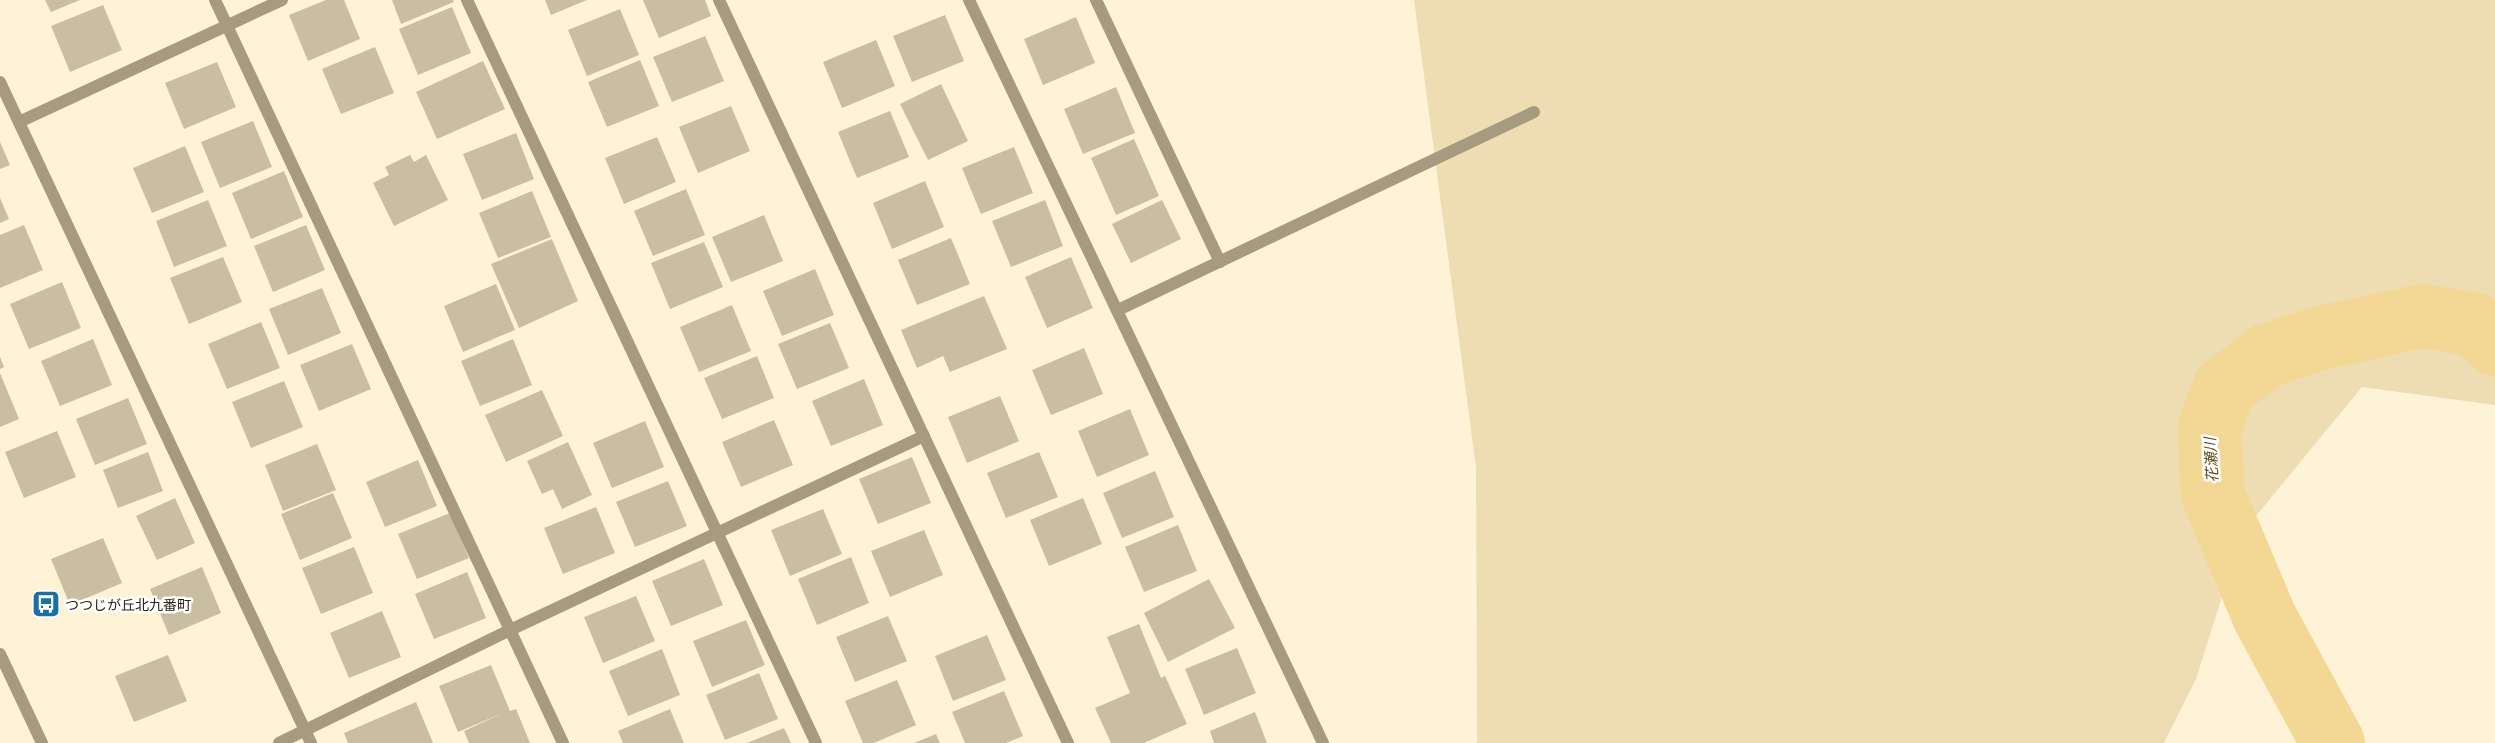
<svg xmlns="http://www.w3.org/2000/svg" width="2495" height="743" font-family="Manrope,'Noto Sans JP',sans-serif">
	<rect width="100%" height="100%" fill="#fef3d6"/>
	<polygon fill="#eeddb2" points="1414,0 2495,0 2495,405 2362,387 2242,533 2196,679 2164,743 1477,743 1476,468"/>
	<g fill="none" stroke-linecap="round" stroke-linejoin="round">
		<polyline stroke="#f3d895" stroke-width="64" points="2333,743 2265,618 2213,495 2209,429 2224,388 2268,355 2321,338 2422,316 2477,325 2495,344"/>
	</g>
	<g fill="#c9bea2">
		<polygon points="45,0 80,0 51,12"/>
		<polygon points="326,0 344,0 360,39 308,61 289,15"/>
		<polygon points="392,0 453,0 454,2 401,24"/>
		<polygon points="545,0 587,0 551,15"/>
		<polygon points="643,0 705,0 711,16 659,38"/>
		<polygon points="103,5 122,50 70,72 51,26"/>
		<polygon points="452,7 471,53 418,75 399,29"/>
		<polygon points="620,9 639,55 587,76 568,30"/>
		<polygon points="945,15 964,61 912,82 893,36"/>
		<polygon points="1076,17 1095,63 1043,85 1024,39"/>
		<polygon points="705,36 724,81 672,102 653,57"/>
		<polygon points="876,40 895,86 842,108 823,62"/>
		<polygon points="375,47 394,93 341,114 322,69"/>
		<polygon points="640,60 659,106 607,127 588,82"/>
		<polygon points="483,61 505,109 437,139 416,92"/>
		<polygon points="217,62 236,107 184,129 165,83"/>
		<polygon points="941,84 968,141 928,160 900,104"/>
		<polygon points="1116,87 1135,133 1083,154 1064,109"/>
		<polygon points="731,106 750,151 698,173 679,127"/>
		<polygon points="890,111 909,157 857,178 838,132"/>
		<polygon points="253,121 272,167 220,188 201,142"/>
		<polygon points="516,133 534,179 482,200 463,154"/>
		<polygon points="657,137 676,182 624,204 605,158"/>
		<polygon points="1134,139 1159,196 1116,215 1091,158"/>
		<polygon points="0,142 10,165 0,169"/>
		<polygon points="185,146 204,192 152,213 133,168"/>
		<polygon points="1014,147 1033,193 981,214 962,168"/>
		<polygon points="410,155 414,162 426,155 448,200 394,226 373,183 389,175 385,167"/>
		<polygon points="284,171 303,217 251,239 232,193"/>
		<polygon points="925,181 944,227 892,249 873,203"/>
		<polygon points="686,189 705,235 653,256 634,211"/>
		<polygon points="532,191 551,237 498,258 479,213"/>
		<polygon points="0,198 9,219 0,223"/>
		<polygon points="208,200 227,246 174,267 156,221"/>
		<polygon points="1045,200 1063,246 1011,267 992,221"/>
		<polygon points="1162,200 1181,239 1131,263 1112,224"/>
		<polygon points="764,215 783,261 731,282 712,237"/>
		<polygon points="24,225 43,270 0,288 0,235"/>
		<polygon points="306,225 325,270 273,292 254,246"/>
		<polygon points="951,238 970,284 917,305 898,260"/>
		<polygon points="552,239 578,301 519,328 491,264"/>
		<polygon points="704,242 723,287 670,309 651,263"/>
		<polygon points="223,257 242,302 189,324 170,278"/>
		<polygon points="1071,257 1093,308 1047,328 1025,277"/>
		<polygon points="815,269 834,315 782,336 763,291"/>
		<polygon points="62,282 81,328 29,349 10,304"/>
		<polygon points="496,284 515,330 463,352 444,306"/>
		<polygon points="322,288 341,333 288,355 269,309"/>
		<polygon points="984,296 1007,349 950,372 943,356 917,368 901,330"/>
		<polygon points="732,305 751,351 699,372 680,327"/>
		<polygon points="261,322 280,368 227,389 208,344"/>
		<polygon points="830,323 849,368 797,389 778,344"/>
		<polygon points="93,339 112,385 60,406 41,361"/>
		<polygon points="513,339 532,385 480,406 461,361"/>
		<polygon points="352,344 371,389 319,411 300,365"/>
		<polygon points="1084,348 1103,394 1051,415 1032,370"/>
		<polygon points="757,356 774,398 722,419 704,378"/>
		<polygon points="0,357 4,367 0,369"/>
		<polygon points="0,373 19,419 0,427"/>
		<polygon points="864,379 883,425 831,446 812,401"/>
		<polygon points="284,381 303,427 251,448 232,402"/>
		<polygon points="542,390 563,436 506,462 485,415"/>
		<polygon points="1000,396 1019,441 967,463 948,417"/>
		<polygon points="128,398 147,444 95,465 76,419"/>
		<polygon points="1130,409 1149,455 1097,477 1078,431"/>
		<polygon points="774,420 793,465 741,487 722,442"/>
		<polygon points="645,421 664,467 612,488 593,443"/>
		<polygon points="57,431 76,477 24,498 5,452"/>
		<polygon points="568,442 592,495 562,509 553,489 542,494 527,461"/>
		<polygon points="317,444 336,490 283,511 265,465"/>
		<polygon points="148,452 163,491 118,508 103,470"/>
		<polygon points="1039,452 1058,497 1006,518 987,473"/>
		<polygon points="912,457 931,503 878,524 859,479"/>
		<polygon points="418,460 437,506 385,527 366,482"/>
		<polygon points="1155,471 1174,517 1122,538 1103,493"/>
		<polygon points="668,481 687,526 635,547 616,502"/>
		<polygon points="333,493 352,538 300,560 281,514"/>
		<polygon points="175,498 195,543 157,560 136,516"/>
		<polygon points="1083,498 1102,544 1049,566 1030,520"/>
		<polygon points="596,507 615,553 563,574 544,528"/>
		<polygon points="823,509 842,554 790,576 771,530"/>
		<polygon points="450,513 469,558 417,579 398,534"/>
		<polygon points="1178,525 1197,571 1144,592 1125,547"/>
		<polygon points="924,530 943,575 890,597 871,551"/>
		<polygon points="103,538 122,583 70,605 51,559"/>
		<polygon points="354,547 373,593 321,614 302,568"/>
		<polygon points="851,557 869,603 817,625 798,579"/>
		<polygon points="704,559 723,605 671,626 652,581"/>
		<polygon points="202,567 221,613 169,635 150,589"/>
		<polygon points="467,572 486,618 434,639 415,594"/>
		<polygon points="1209,579 1235,628 1168,662 1144,613"/>
		<polygon points="636,596 655,641 603,663 584,617"/>
		<polygon points="382,611 401,657 349,678 330,633"/>
		<polygon points="888,616 907,661 855,682 836,637"/>
		<polygon points="746,620 765,665 712,687 693,641"/>
		<polygon points="1139,624 1161,678 1165,676 1187,724 1144,743 1111,743 1095,708 1130,693 1107,637"/>
		<polygon points="987,635 1006,680 953,701 935,656"/>
		<polygon points="1237,648 1256,693 1204,715 1185,669"/>
		<polygon points="662,649 680,695 628,716 609,671"/>
		<polygon points="168,655 187,701 134,722 115,676"/>
		<polygon points="491,665 510,711 516,709 530,743 469,743 464,731 503,713 458,732 439,686"/>
		<polygon points="759,673 778,719 725,740 706,695"/>
		<polygon points="897,680 916,725 874,743 863,743 845,701"/>
		<polygon points="1004,691 1023,736 1006,743 965,743 952,712"/>
		<polygon points="416,702 433,743 348,743 344,733"/>
		<polygon points="670,709 684,743 623,743 618,731"/>
		<polygon points="1255,712 1267,743 1214,743 1210,731"/>
		<polygon points="784,728 791,743 747,743"/>
		<polygon points="936,734 940,743 914,743"/>
	</g>
	<g fill="none" stroke-linecap="round" stroke-linejoin="round">
		<g stroke="#a69b80" stroke-width="12">
			<polyline points="215,0 563,743"/>
			<polyline points="467,0 816,743"/>
			<polyline points="719,0 1068,743"/>
			<polyline points="969,0 1323,743"/>
			<polyline points="1096,0 1220,262"/>
			<polyline points="0,82 311,743"/>
			<polyline points="19,122 282,0"/>
			<polyline points="1118,310 1534,112"/>
			<polyline points="0,654 42,743"/>
			<polyline points="279,743 510,630 924,436"/>
		</g>
	</g>
	<defs>
		<symbol id="bus-square" viewBox="-11 -11 22 22"><rect x="-9" y="-9" width="18" height="18" rx="4" fill="#1871a0" stroke="#fff"/><path d="M-5-6H5V4H4V6H2V4H-2V6H-4V4H-5ZM-3.5-4V0h7V-4ZM-3.5 1.2v1.5H-2V1.2ZM2 1.2v1.5H3.5V1.2Z" fill="#fff"/></symbol>
	</defs>
	<g fill-rule="evenodd">
		<use href="#bus-square" x="30" y="588" width="32" height="32"/>
	</g>
	<g text-anchor="middle" dominant-baseline="central" stroke-width="5" stroke-linejoin="round" paint-order="stroke">
		<g font-size="14" fill="#282419" stroke="#fff" text-anchor="start">
			<text x="65" y="604">つつじが丘北九番町</text>
		</g>
		<g font-size="15" font-style="italic" fill="#5f4c1a" stroke="#fff">
			<text transform="translate(2211 460) rotate(-93)">花瀬川</text>
		</g>
	</g>
</svg>
